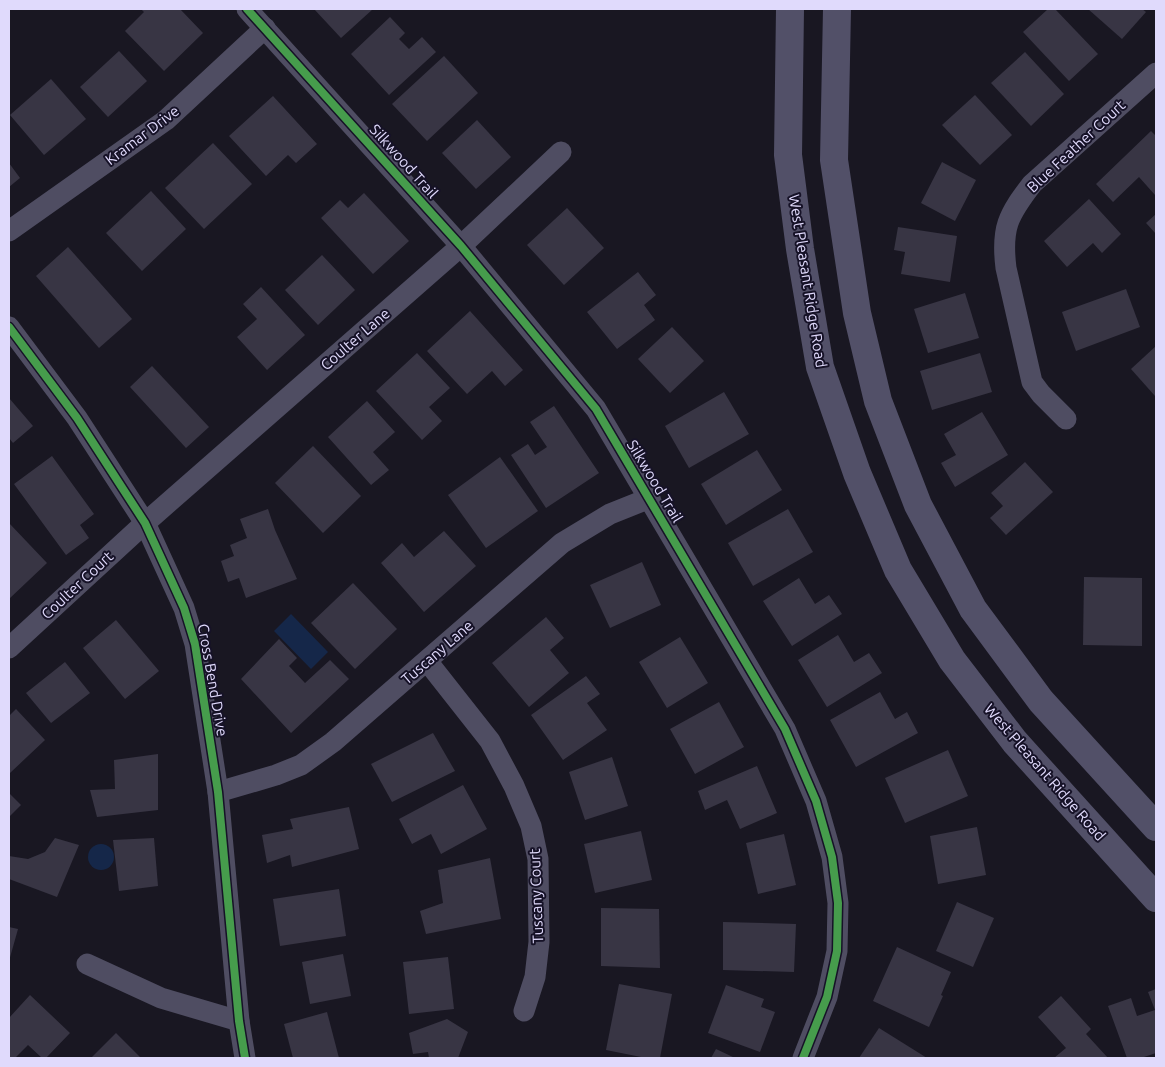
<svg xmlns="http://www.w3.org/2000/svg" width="1165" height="1067" font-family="Ubuntu,sans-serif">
	<rect width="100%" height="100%" fill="#191722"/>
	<g fill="#152749">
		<polygon points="291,614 328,652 311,669 274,631"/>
		<circle cx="101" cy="857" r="13"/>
	</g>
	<g fill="#383544">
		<polygon points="141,9 180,9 203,33 164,71 125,31 144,12"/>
		<polygon points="314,9 373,9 341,38"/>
		<polygon points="1048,9 1055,9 1098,54 1069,81 1023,32"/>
		<polygon points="1088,9 1142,9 1146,12 1122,39"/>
		<polygon points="390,17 405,33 399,39 409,49 422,37 436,52 389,95 351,54"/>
		<polygon points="119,51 147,81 108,117 80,87"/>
		<polygon points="1025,52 1064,94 1031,126 991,83"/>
		<polygon points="444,56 478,93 427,141 392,104"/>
		<polygon points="51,79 86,119 44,155 10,115"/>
		<polygon points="975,95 1012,135 980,165 942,125"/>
		<polygon points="273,96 317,144 296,163 288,155 266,176 229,136"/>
		<polygon points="477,120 511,157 476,189 442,153"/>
		<polygon points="1151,131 1156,136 1156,193 1155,195 1139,177 1113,202 1096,184"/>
		<polygon points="213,143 252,184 204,229 165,188"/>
		<polygon points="942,162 976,180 955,221 921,203"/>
		<polygon points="9,163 20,178 9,187"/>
		<polygon points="151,191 186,229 142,271 106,233"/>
		<polygon points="364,193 409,241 373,274 321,218 340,200 348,208"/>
		<polygon points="1089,199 1121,234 1102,253 1093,243 1067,267 1044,241"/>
		<polygon points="567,208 604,248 564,285 527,245"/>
		<polygon points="1156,214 1156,234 1146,223"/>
		<polygon points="898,227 957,236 950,282 901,274 905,252 894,250"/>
		<polygon points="68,247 132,319 99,348 36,276"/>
		<polygon points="322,255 355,290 318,325 285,290"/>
		<polygon points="638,272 656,295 644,305 655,320 617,349 587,312"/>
		<polygon points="261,287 305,335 267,370 237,337 257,319 243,304"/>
		<polygon points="1126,289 1140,327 1076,351 1062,312"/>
		<polygon points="965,293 979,338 928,353 914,309"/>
		<polygon points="470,311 523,370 505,386 492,371 467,394 427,351"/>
		<polygon points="672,327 704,361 670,393 638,359"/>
		<polygon points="1156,346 1156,395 1155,396 1131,369"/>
		<polygon points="417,353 450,388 429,407 442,421 422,440 376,391"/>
		<polygon points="980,353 992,392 932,410 920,371"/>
		<polygon points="152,366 209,427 186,448 130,387"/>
		<polygon points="724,392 749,434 689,468 665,426"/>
		<polygon points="9,398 33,426 13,443 9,438"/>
		<polygon points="367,401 395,432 373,452 389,470 371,485 328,437"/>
		<polygon points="554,406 599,473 546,508 511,455 528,444 535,455 547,447 530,422"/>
		<polygon points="982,412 1008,455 955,487 941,463 956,455 944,434"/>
		<polygon points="313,446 361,496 323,533 275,483"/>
		<polygon points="757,450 782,490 726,525 701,484"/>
		<polygon points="52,456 94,514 80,525 89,538 66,555 14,484"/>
		<polygon points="500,457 538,511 486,548 448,495"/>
		<polygon points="1025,462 1053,492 1006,535 990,518 1003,506 991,493"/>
		<polygon points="268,509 275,530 297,579 246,598 239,578 228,582 221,561 234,556 230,545 247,538 240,519"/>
		<polygon points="788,509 813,552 753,586 728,543"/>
		<polygon points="9,523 47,563 9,599"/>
		<polygon points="444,531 476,566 424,612 381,563 402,543 414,557"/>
		<polygon points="642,562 661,605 610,628 590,585"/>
		<polygon points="1084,577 1142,578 1142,646 1083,645"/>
		<polygon points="799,578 815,604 829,595 842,614 792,646 763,601"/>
		<polygon points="353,583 397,629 355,669 311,623"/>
		<polygon points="546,617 564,638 550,650 569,673 529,707 492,663"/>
		<polygon points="116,620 159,671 125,699 83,648"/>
		<polygon points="838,635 854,662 869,653 882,673 827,707 798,660"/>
		<polygon points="680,637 708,683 667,708 639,662"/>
		<polygon points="279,639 297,658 289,666 305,683 330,660 349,679 291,733 241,679"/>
		<polygon points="65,662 90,693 51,723 26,693"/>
		<polygon points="586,676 600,694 587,703 607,730 563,760 531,715"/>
		<polygon points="880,692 895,719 907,712 918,733 856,767 830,720"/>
		<polygon points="719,702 744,747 695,774 670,729"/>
		<polygon points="16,709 45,740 10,773 9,771 9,716"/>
		<polygon points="433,733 455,771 392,802 371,764"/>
		<polygon points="948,750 968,796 905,823 885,778"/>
		<polygon points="158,754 158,810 97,817 90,790 115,789 114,760"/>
		<polygon points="612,757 628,806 585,820 569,772"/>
		<polygon points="757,766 777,813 740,829 727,800 705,810 698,791"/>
		<polygon points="463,785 487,829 441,854 431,834 412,844 399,819"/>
		<polygon points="9,793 21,805 9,817"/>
		<polygon points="349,807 359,849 292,867 290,855 267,863 262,835 293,829 290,819"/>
		<polygon points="977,827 986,875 938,884 930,836"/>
		<polygon points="641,831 652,880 595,893 584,844"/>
		<polygon points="784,834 796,885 758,894 746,843"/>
		<polygon points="55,838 79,845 57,897 9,879 9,856 28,859 45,852"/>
		<polygon points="154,838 158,886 119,891 113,840"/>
		<polygon points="490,858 501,919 426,934 420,911 443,903 438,870"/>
		<polygon points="339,889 346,936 280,946 273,899"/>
		<polygon points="957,902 994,918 973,967 936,951"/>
		<polygon points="601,908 659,909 660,968 601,966"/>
		<polygon points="723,922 796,924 794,972 723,970"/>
		<polygon points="9,927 18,929 9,961"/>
		<polygon points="897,947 951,972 941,995 943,996 929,1027 873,1001"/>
		<polygon points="343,954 351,996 310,1004 302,962"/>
		<polygon points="448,957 454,1009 409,1014 403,962"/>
		<polygon points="619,984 672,994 660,1058 646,1058 606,1050"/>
		<polygon points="726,985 764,999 761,1007 775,1012 760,1052 708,1033"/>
		<polygon points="1156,989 1156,1053 1141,1058 1127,1058 1108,1006 1131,998 1137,1016 1155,1010 1148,992"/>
		<polygon points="30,995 70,1033 46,1058 42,1058 28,1045 15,1058 9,1058 9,1018"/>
		<polygon points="1061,996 1091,1029 1086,1034 1108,1058 1054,1058 1066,1048 1038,1017"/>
		<polygon points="327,1012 339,1058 293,1058 284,1024"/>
		<polygon points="447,1019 468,1032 458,1058 429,1058 428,1052 413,1054 409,1033"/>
		<polygon points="879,1028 927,1058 859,1058"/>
		<polygon points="116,1033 141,1058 91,1058"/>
		<polygon points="716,1049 735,1058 711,1058"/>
	</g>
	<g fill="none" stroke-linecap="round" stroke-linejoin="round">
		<g stroke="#4f4d62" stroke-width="21">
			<polyline points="247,9 461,246 596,409 785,729 816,801 832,857 838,903 837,951 827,997 803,1058"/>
			<polyline points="9,231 166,120 265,28"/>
			<polyline points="9,327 77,418 145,523 184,608 195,644 218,792 239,1021 245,1058"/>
			<path d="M1066,419L1041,394L1032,382L1006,268C1001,228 1008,215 1032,184L1156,73"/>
			<polyline points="9,648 145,523 461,246 561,152"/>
			<polyline points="427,661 490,741 514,786 531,826 538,859 539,942 535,977 524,1011"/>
			<polyline points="218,792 276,775 301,765 333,742 562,543 610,514 650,498"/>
			<polyline points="87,964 161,998 239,1021"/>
		</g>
		<g stroke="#525068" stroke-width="28">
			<polyline points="790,9 788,155 800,249 820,367 857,473 898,570 952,660 1015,742 1156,898"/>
			<polyline points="837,9 834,160 857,313 878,401 918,505 973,609 1041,701 1156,827"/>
		</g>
		<defs>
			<g id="cycleway">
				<polyline points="247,9 461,246 596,409 785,729 816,801 832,857 838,903 837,951 827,997 803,1058"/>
				<polyline points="9,327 77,418 145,523 184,608 195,644 218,792 239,1021 245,1058"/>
			</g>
		</defs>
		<use href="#cycleway" stroke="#161227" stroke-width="11"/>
		<use href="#cycleway" stroke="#469c4c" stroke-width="8"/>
	</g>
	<g text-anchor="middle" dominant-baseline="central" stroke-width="4" stroke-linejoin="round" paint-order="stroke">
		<g font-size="15" fill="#e0dafc" stroke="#161227">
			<text transform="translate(142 135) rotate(-37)">Kramar Drive</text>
			<text transform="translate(1076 146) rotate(-43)">Blue Feather Court</text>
			<text transform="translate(404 161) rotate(48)">Silkwood Trail</text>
			<text transform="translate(808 281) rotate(81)">West Pleasant Ridge Road</text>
			<text transform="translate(355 339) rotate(-41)">Coulter Lane</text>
			<text transform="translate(655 481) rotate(59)">Silkwood Trail</text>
			<text transform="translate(77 585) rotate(-43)">Coulter Court</text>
			<text transform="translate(437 652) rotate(-41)">Tuscany Lane</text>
			<text transform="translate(213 680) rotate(80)">Cross Bend Drive</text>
			<text transform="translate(1045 772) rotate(49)">West Pleasant Ridge Road</text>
			<text transform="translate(536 896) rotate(-92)">Tuscany Court</text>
		</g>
	</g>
	<rect width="1165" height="1067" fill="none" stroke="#e0dafc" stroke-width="20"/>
</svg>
